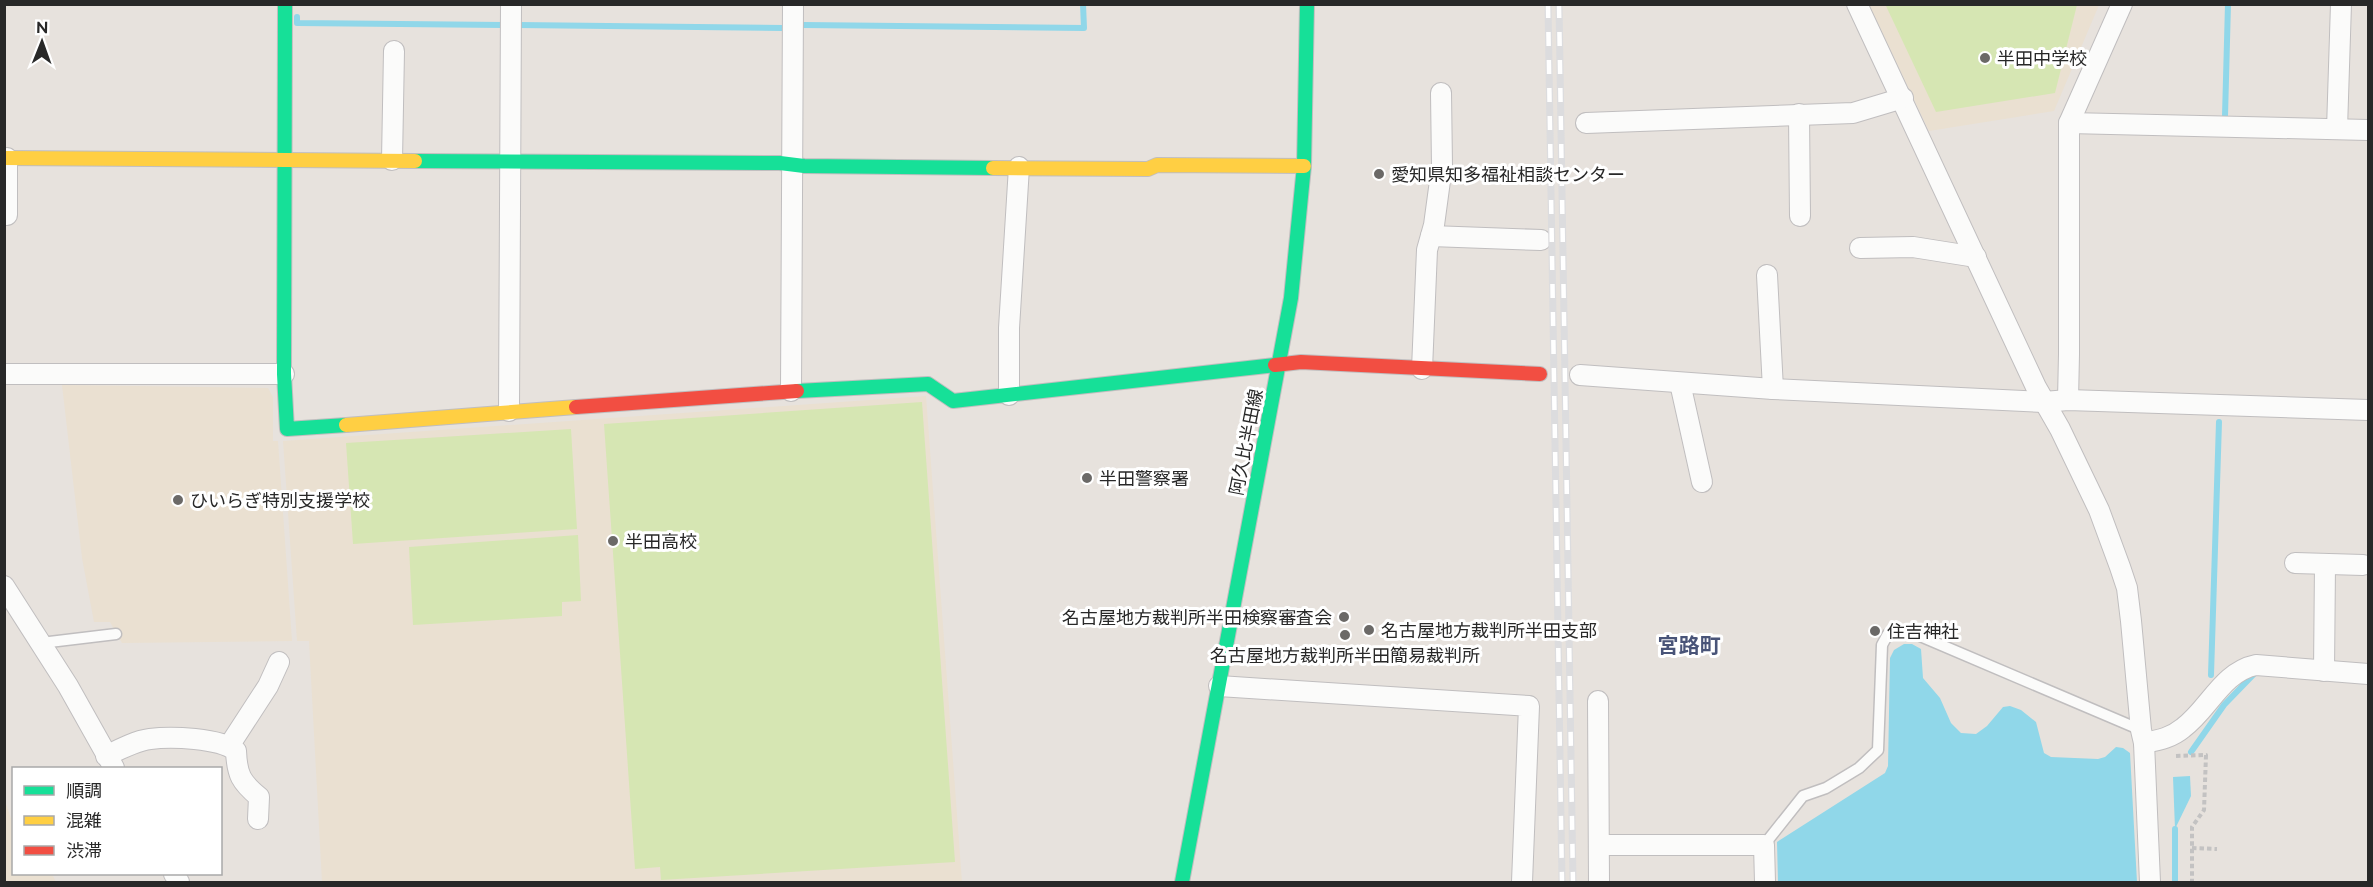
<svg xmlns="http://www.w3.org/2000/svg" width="2373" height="887" font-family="Raleway,'Noto Sans JP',sans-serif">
	<rect width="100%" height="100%" fill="#e7e2dd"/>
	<g fill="#eae0d1">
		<polygon points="1869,5 2099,5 2054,111 1929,131"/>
		<polygon points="62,385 268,388 273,397 273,441 278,441 292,641 122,643 110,622 94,622 82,558"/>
		<polygon points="926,396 962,882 322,882 309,641 297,641 283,441"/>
		<polygon points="5,801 13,824 14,874 52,874 56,882 5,882"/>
	</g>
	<g fill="#d6e6b3">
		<polygon points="1909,4 2077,5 2055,93 1936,112 1886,6"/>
		<polygon points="922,402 955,862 661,880 660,867 635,869 604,424"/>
		<polygon points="571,429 577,529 353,544 346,443"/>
		<polygon points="578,535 581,601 562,602 562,616 413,625 409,547"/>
	</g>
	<g fill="#90d7e9">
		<polygon points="1904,644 1912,644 1921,649 1923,678 1940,698 1951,723 1961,733 1976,734 1987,726 2003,707 2010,706 2021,710 2036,722 2044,753 2051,757 2098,759 2105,757 2116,747 2123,748 2130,753 2137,882 1778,882 1777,842 1885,773 1888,766 1890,658 1894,650"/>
		<polygon points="2190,776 2191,796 2175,829 2173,777"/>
	</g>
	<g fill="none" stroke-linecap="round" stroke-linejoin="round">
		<g stroke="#90d7e9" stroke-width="6">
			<polyline points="297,17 297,23 503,25"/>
			<polyline points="518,25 783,28"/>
			<polyline points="803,25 1084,28 1083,4"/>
			<polyline points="2225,116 2228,4"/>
			<polyline points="2211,675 2219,422"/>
			<polyline points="2191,752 2224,705 2254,674"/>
			<polyline points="2175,829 2175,882"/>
		</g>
		<defs>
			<g id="lane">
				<polyline points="41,643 116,634"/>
				<polyline points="1764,845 1803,796 1826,788 1859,768 1878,750 1882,645 1888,634 1900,630 1913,633 2141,730"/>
			</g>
			<g id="street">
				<polyline points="1857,4 2036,387 2060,429 2099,510 2120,567 2127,588 2131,621 2141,730 2144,743 2150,882"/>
				<polyline points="1799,114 1800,216"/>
				<polyline points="1586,123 1853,113 1903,98"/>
				<polyline points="2069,123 2368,130"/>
				<polyline points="2337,129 2341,4"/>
				<polyline points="392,160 394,51"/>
				<polyline points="4,215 7,215 7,158"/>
				<polyline points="1431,236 1541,240"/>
				<polyline points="1860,248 1913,247 1976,257"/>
				<polyline points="1767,275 1773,389"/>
				<polyline points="1422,369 1427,250 1434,225 1442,166 1441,93"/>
				<polyline points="4,374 284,374"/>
				<polyline points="1580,375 1773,389 2044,402 2068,400 2368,410"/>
				<polyline points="1680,383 1702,482"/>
				<polyline points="791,391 793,4"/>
				<polyline points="1009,395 1009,328 1019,167"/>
				<polyline points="2068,400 2069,354 2069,123 2122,4"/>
				<polyline points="509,411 511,4"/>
				<polyline points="2295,563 2363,565"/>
				<polyline points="4,586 68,686 114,768"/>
				<polyline points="2324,671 2325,565"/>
				<polyline points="1219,686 1529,706 1522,882"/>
				<polyline points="1598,701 1599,882"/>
				<path d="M2144,743C2159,740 2171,738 2183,728C2209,709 2222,672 2256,665L2368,674"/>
				<polyline points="229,746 268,686 279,662"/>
				<path d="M106,756C120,749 135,741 150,739C171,736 220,738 236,751C237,775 241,782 259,797L258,819"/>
				<polyline points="1599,845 1764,845 1765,882"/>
				<polyline points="174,874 179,882"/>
			</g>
			<g id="fast">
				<polyline points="285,4 284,374 287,429 346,425"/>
				<polyline points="415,161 780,163 804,166 993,168"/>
				<polyline points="797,391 928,384 953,401 1275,365"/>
				<polyline points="1182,882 1291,298 1304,166 1307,4"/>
			</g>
			<g id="slow">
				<polyline points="4,158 415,161"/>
				<polyline points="993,168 1148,169 1157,165 1304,166"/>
				<polyline points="346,425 576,407"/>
			</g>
			<g id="jam">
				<polyline points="1275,365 1301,362 1540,374"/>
				<polyline points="576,407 797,391"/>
			</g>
		</defs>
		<use href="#lane" stroke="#c0bebf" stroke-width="13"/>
		<use href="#street" stroke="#c0bebf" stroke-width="22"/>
		<use href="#fast" stroke="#c0bebf" stroke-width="16"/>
		<use href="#slow" stroke="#c0bebf" stroke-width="16"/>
		<use href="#jam" stroke="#c0bebf" stroke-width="16"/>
		<g stroke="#c3c2c2" stroke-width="4" stroke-dasharray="4.5 3" stroke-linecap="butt">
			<polyline points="2176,756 2206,755 2204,810 2192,827 2192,882"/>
			<polyline points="2192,848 2217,849"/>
		</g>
		<use href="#lane" stroke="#fbfbfa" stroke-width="10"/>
		<use href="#street" stroke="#fbfbfa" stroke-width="20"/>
		<use href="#fast" stroke="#16e098" stroke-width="14"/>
		<use href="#slow" stroke="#ffcf43" stroke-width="14"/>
		<use href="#jam" stroke="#f24e42" stroke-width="14"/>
		<defs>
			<g id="rail">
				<polyline points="1548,4 1562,882"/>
				<polyline points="1559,4 1573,882"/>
			</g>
		</defs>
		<use href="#rail" stroke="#dcdcde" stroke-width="7"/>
		<use href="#rail" stroke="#fff" stroke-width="4.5" stroke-dasharray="14" stroke-linecap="butt"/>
	</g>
	<g fill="#6b6967" stroke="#fff" stroke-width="2">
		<circle cx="1985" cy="58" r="6"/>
		<circle cx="1379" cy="174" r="6"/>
		<circle cx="1087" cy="478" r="6"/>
		<circle cx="178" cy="500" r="6"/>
		<circle cx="613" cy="541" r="6"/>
		<circle cx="1344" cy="617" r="6"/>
		<circle cx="1369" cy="630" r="6"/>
		<circle cx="1875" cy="631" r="6"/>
		<circle cx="1345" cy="635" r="6"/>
	</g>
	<g text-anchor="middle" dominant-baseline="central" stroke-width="6" stroke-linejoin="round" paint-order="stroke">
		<g font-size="18" fill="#282828" stroke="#fff" text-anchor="start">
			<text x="1997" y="58">半田中学校</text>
			<text x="1391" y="174">愛知県知多福祉相談センター</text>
			<text x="1099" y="478">半田警察署</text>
			<text x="190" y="500">ひいらぎ特別支援学校</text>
			<text x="625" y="541">半田高校</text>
			<text x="1332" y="617" text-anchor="end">名古屋地方裁判所半田検察審査会</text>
			<text x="1381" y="630">名古屋地方裁判所半田支部</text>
			<text x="1887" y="631">住吉神社</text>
			<text x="1345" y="655" text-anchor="middle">名古屋地方裁判所半田簡易裁判所</text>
		</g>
		<g font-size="18" fill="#282828" stroke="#fff">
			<text transform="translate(1246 442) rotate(-79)">阿久比半田線</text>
		</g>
		<g font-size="21" font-weight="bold" fill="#495478" stroke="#fff">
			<text x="1689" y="645">宮路町</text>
		</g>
	</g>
	<rect width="2373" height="887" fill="none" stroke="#282828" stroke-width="12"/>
	<rect x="12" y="767" width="210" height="108" fill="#ffffff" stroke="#a9a9a9" stroke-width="1.5"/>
	<rect x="24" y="786" width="30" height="9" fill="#16e098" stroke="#a9a9a9" stroke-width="1.5"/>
	<text x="66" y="797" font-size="18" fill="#282828">順調</text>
	<rect x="24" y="816" width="30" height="9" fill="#ffcf43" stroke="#a9a9a9" stroke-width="1.5"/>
	<text x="66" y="827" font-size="18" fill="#282828">混雑</text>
	<rect x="24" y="846" width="30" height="9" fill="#f24e42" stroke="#a9a9a9" stroke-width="1.5"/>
	<text x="66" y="857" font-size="18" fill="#282828">渋滞</text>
	<g transform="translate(42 42) rotate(1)" stroke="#ffffff" stroke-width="4.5" paint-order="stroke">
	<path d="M0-4.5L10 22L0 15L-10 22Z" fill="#282828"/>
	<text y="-9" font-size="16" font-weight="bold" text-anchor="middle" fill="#282828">N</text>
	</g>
</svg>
